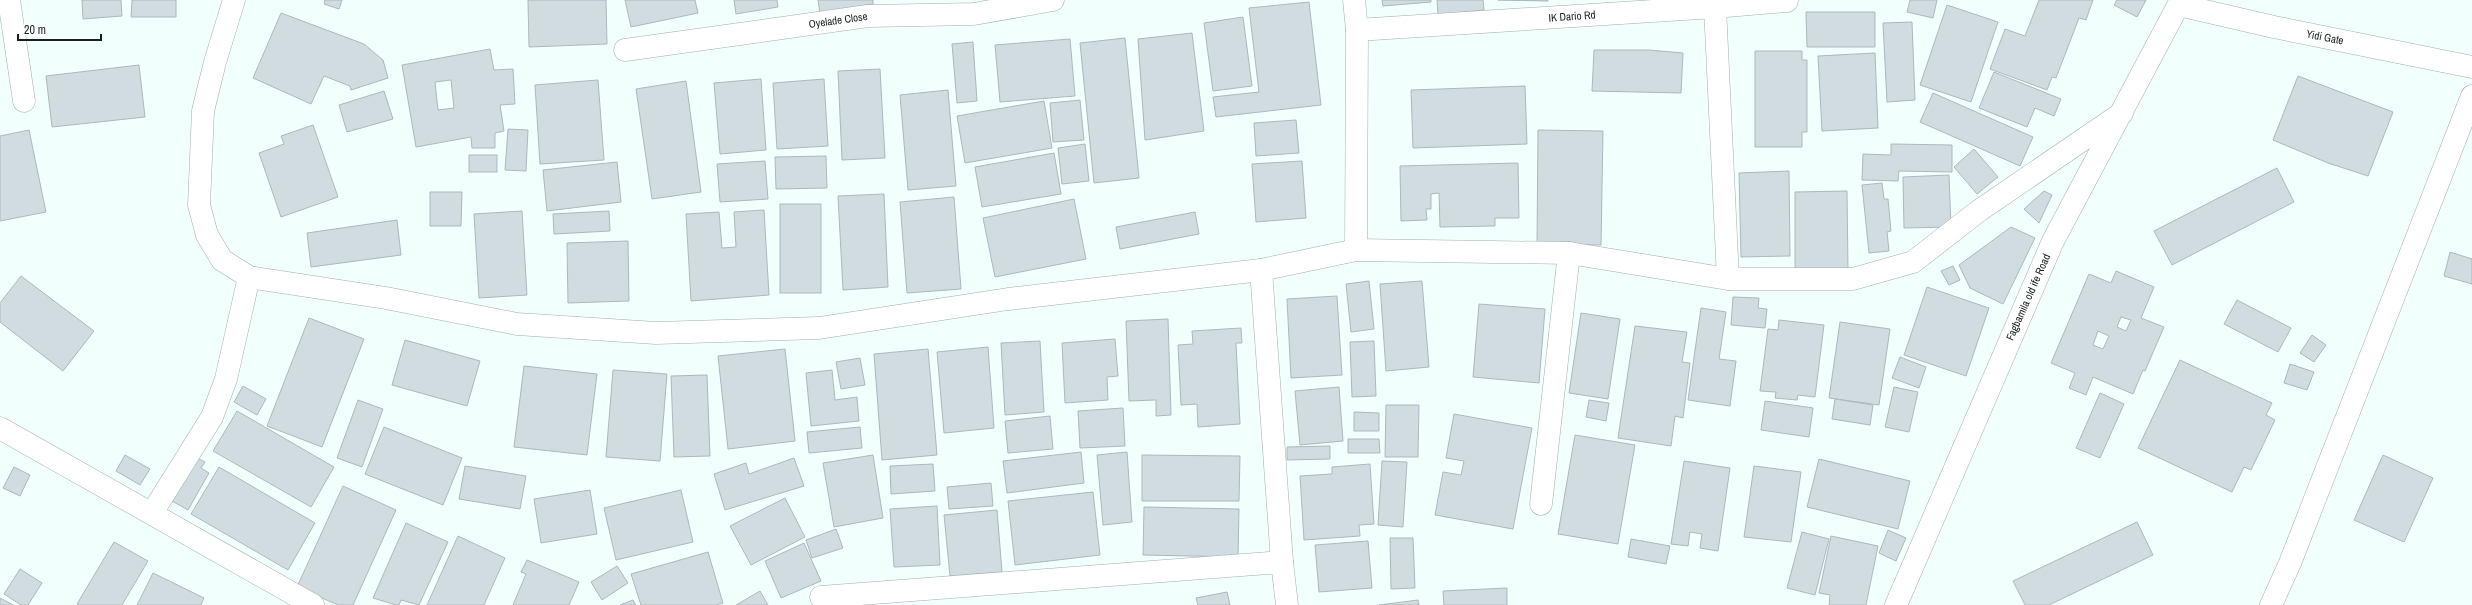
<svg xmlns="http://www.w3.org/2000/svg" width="2472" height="605" font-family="'Archivo Narrow',sans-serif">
	<rect width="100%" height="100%" fill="#f1fffd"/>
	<g fill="#d1dce1" stroke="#adb8bc" fill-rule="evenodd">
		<polygon points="82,0 121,0 122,16 83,19"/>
		<polygon points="132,0 176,0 176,17 131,17"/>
		<polygon points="325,0 342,0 339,9 324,4"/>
		<polygon points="528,0 606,0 607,44 529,47"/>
		<polygon points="625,0 695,0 698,13 631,27"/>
		<polygon points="734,0 777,0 778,7 736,14"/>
		<polygon points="818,0 873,0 873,4 820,13"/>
		<polygon points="1382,0 1431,0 1431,2 1383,6"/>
		<polygon points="1437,0 1483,0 1484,10 1438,15"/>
		<polygon points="1498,0 1548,0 1548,1"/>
		<polygon points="1910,0 1937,0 1933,18 1907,12"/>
		<polygon points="2039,0 2093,0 2086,20 2079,18 2056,78 2052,77 2047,90 1990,69 2005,29 2025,36"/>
		<polygon points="2117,0 2146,0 2137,17 2114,5"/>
		<polygon points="1309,2 1321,105 1216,117 1213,97 1259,92 1249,8"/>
		<polygon points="1947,5 1998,22 1971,102 1920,85"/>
		<polygon points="1806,12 1875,12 1875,47 1807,47"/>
		<polygon points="281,13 364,44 383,60 388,78 351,90 350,86 324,76 311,104 253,78"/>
		<polygon points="1243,17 1252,86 1213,91 1204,23"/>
		<polygon points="1912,22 1915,100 1887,102 1883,23"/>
		<polygon points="1192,33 1204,131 1145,140 1138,39"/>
		<polygon points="1125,38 1139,178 1094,183 1080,43"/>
		<polygon points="1070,39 1075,96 1000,102 995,45"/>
		<polygon points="973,42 977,101 957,103 952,44"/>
		<path d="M490,49L494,70L513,69L515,104L500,105L504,131L495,133V148H472L471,137L416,147L402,65ZM451,80L454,108L438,110L435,82Z"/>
		<polygon points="1594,50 1649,50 1683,53 1681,93 1592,91"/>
		<polygon points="1755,51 1802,51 1802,60 1807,60 1807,132 1802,132 1802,147 1755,147"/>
		<polygon points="1875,53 1878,128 1822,131 1818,56"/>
		<polygon points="139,65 145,117 52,127 46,76"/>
		<polygon points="880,69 885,158 842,160 838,71"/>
		<polygon points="1994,72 2061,99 2054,116 2035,108 2027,127 1979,108"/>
		<polygon points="2298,76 2393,112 2368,176 2328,163 2273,140"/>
		<polygon points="761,79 766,150 720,154 714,83"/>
		<polygon points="824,79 828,146 777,149 773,83"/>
		<polygon points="598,80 604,160 540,164 535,85"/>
		<polygon points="686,81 701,192 652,199 636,89"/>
		<polygon points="1525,86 1527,144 1413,148 1411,90"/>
		<polygon points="948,90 956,186 908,190 900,95"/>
		<polygon points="384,91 393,119 347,132 339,105"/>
		<polygon points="1933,93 2033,137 2020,166 1920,122"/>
		<polygon points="1080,100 1084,140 1053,142 1050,103"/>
		<polygon points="1044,101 1052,148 965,163 957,116"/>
		<polygon points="1296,120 1299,153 1256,156 1254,123"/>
		<polygon points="313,125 338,197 281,217 259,153 284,144 281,136"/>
		<polygon points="508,129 528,130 526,171 505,170"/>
		<polygon points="29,130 46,212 0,221 0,136"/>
		<polygon points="1538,130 1603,131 1601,245 1537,244"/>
		<polygon points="1085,144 1089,181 1062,184 1058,148"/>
		<polygon points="1891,144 1952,145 1952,172 1899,171 1898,181 1862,180 1863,154 1891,155"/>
		<polygon points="1974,149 1998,177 1977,194 1954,167"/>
		<polygon points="1054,153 1061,194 982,207 975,167"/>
		<rect x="469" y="155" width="28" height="17"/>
		<polygon points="826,156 827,188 776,189 775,157"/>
		<polygon points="765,161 768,199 720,202 717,164"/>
		<polygon points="1302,161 1306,218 1256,222 1252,164"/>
		<polygon points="617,162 621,202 547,211 543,170"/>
		<polygon points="1518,163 1519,218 1495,218 1495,226 1440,227 1439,193 1431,194 1431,209 1426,209 1427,220 1401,221 1400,166"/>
		<polygon points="2277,168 2294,202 2172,265 2154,231"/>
		<polygon points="1789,171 1790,256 1741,257 1739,173"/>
		<polygon points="1949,175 1951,227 1904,228 1903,177"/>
		<polygon points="1882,183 1884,199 1888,199 1891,231 1887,232 1889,251 1869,253 1862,185"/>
		<polygon points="1847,191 1848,270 1795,270 1795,192"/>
		<polygon points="2044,191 2052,195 2039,223 2024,209"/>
		<polygon points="430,192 462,192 461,226 430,226"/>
		<polygon points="884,194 888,287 843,290 838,196"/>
		<polygon points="954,197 961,289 907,293 900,202"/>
		<polygon points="1074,199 1086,259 995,277 983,218"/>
		<rect x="780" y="204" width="41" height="89"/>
		<polygon points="764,210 769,295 691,301 686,214 719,212 722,248 736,247 734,212"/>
		<polygon points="522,211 527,295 479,298 474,214"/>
		<polygon points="609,211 610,231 554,234 553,214"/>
		<polygon points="1195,212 1199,234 1120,249 1116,227"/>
		<polygon points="397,220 401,255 311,267 307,233"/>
		<polygon points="2011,227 2035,238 2003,304 1970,288 1959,265"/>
		<polygon points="628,241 629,301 568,303 567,243"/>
		<polygon points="2450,252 2472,259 2472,284 2444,276"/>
		<polygon points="1953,266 1960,280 1949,285 1941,271"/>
		<path d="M2116,271L2154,287L2141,318L2164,327L2145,371L2143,370L2133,394L2093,377L2086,395L2069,388L2075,373L2051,363L2089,274L2111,283ZM2121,317L2131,320L2126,331L2117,327ZM2098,331L2109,336L2103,349L2093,345Z"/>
		<polygon points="21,276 94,331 63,371 0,322 0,303"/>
		<polygon points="1369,281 1374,329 1351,332 1346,284"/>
		<polygon points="1422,281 1429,367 1386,371 1380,284"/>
		<polygon points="1927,287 1989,308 1966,376 1904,355"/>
		<polygon points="1337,296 1342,375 1291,378 1287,299"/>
		<polygon points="1733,297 1759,298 1758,308 1767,309 1765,328 1731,325"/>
		<polygon points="2237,300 2291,328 2278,352 2224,324"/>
		<polygon points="1479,304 1545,309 1539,383 1473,377"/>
		<polygon points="1701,308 1726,312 1719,359 1736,361 1730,406 1688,400"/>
		<polygon points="1581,313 1620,319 1608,399 1569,393"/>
		<polygon points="309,318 364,339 322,447 267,426"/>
		<polygon points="1168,319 1171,415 1156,416 1156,400 1129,401 1126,321"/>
		<polygon points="1779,320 1824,325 1815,397 1798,395 1797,400 1775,398 1776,392 1760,391 1768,329 1778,330"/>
		<polygon points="1840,322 1890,329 1879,405 1829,398"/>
		<polygon points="1635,326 1687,332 1682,362 1690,363 1683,418 1675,416 1671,446 1618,438"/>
		<polygon points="1241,328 1242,343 1236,343 1240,424 1198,427 1197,404 1181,405 1178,345 1193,344 1192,331"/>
		<polygon points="2312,335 2326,345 2314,362 2300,353"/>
		<polygon points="1115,339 1118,376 1107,377 1108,400 1065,403 1062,343"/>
		<polygon points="405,340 480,361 467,406 392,385"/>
		<polygon points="1040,341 1044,412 1005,415 1001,343"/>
		<polygon points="1374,341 1376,396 1352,397 1350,342"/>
		<polygon points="988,347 994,428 944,433 937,352"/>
		<polygon points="785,349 795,441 728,449 718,356"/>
		<polygon points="928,349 937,455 882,460 874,354"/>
		<polygon points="1900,357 1926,367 1919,388 1892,378"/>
		<polygon points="860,358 865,385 841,389 836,362"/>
		<polygon points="2180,360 2272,403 2266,415 2275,420 2251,470 2244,467 2232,492 2138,448"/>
		<polygon points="2290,364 2314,372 2307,390 2284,383"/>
		<polygon points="524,366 597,374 587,455 514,447"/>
		<polygon points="613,370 667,374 660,461 606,457"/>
		<polygon points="832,370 835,400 857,397 859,421 811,426 806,373"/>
		<polygon points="707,375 710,456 674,457 671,376"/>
		<polygon points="243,386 266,399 257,415 234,402"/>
		<polygon points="1339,387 1343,441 1300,445 1295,391"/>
		<polygon points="1894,387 1918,392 1909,432 1885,427"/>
		<polygon points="2100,393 2124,404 2100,458 2076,448"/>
		<polygon points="1835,399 1873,405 1870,425 1832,419"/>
		<polygon points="358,400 383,409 362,467 337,458"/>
		<polygon points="1589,400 1609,403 1606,421 1586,417"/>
		<polygon points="1765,401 1813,408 1809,437 1761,430"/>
		<polygon points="1386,405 1419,405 1418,457 1385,457"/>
		<polygon points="1123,408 1125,446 1080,448 1078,411"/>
		<polygon points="237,411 334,467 311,507 213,451"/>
		<polygon points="1354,412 1379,413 1379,431 1354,431"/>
		<polygon points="1454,414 1532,428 1513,529 1435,515 1443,472 1461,475 1464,461 1446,458"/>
		<polygon points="1050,416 1053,449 1008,453 1005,421"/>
		<polygon points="384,427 462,458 443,505 365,474"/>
		<polygon points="860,427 862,448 809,453 807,432"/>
		<polygon points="1575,435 1635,445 1618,544 1558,534"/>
		<polygon points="1348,439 1379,439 1380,453 1348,453"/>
		<polygon points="1330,446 1330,459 1287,460 1287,447"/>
		<polygon points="1081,452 1084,483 1007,493 1003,461"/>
		<polygon points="1127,452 1132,522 1103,525 1097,455"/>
		<polygon points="125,455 150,469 140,485 116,471"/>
		<polygon points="873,455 883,518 834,527 823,463"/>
		<polygon points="1142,455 1240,456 1239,501 1142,501"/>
		<polygon points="2383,455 2433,478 2404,542 2354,520"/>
		<polygon points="195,457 205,462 201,468 209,473 188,510 170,500"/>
		<polygon points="794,458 804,486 725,510 714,474 746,463 749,474"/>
		<polygon points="1819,459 1910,481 1898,529 1807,507"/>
		<polygon points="1382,461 1407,462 1403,527 1378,525"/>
		<polygon points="1684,461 1730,468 1718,551 1700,548 1702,534 1690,532 1688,546 1671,544"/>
		<polygon points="933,464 935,491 891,494 890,466"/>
		<polygon points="1370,464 1374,524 1359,525 1360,536 1304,540 1300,476 1332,474 1332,467"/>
		<polygon points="465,466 526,476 520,509 459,499"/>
		<polygon points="1754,466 1801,472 1791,542 1744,537"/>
		<polygon points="14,467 30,475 20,496 3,488"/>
		<polygon points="219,467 315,523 288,570 191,514"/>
		<polygon points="991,483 993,506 949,509 947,487"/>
		<polygon points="343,486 396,510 353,605 338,605 297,587"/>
		<polygon points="590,490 597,534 541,543 534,499"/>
		<polygon points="681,490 693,542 616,560 604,508"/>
		<polygon points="1093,492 1100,555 1015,565 1008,501"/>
		<polygon points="785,498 805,537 751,565 730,526"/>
		<polygon points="937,506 940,565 894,567 890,509"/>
		<polygon points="1144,507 1239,509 1238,557 1143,555"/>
		<polygon points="997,510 1002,572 950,576 944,515"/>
		<polygon points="2137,522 2153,555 2049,605 2025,605 2013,581"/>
		<polygon points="406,523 448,542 419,605 401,600 399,605 396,605 373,598"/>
		<polygon points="836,529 843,548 812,558 806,540"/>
		<polygon points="1888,530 1906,538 1896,561 1879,553"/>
		<polygon points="1802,532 1829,539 1815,595 1787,588"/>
		<polygon points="458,536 505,558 484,605 427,605"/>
		<polygon points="1831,536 1878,546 1866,605 1829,605 1830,595 1819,593"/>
		<polygon points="1390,538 1413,538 1415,588 1391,589"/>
		<polygon points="1631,539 1670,546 1666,564 1628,557"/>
		<polygon points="1368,541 1372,588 1319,592 1315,545"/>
		<polygon points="114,542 148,561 122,605 79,605 77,604"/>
		<polygon points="804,543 821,581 781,598 765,561"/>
		<polygon points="708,552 723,603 716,605 641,605 631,574"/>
		<polygon points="527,560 579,582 569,605 513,605 526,574 521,572"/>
		<polygon points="617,566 628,583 602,600 591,582"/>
		<polygon points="20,569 42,583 28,605 21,605 4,594"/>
		<polygon points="153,573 204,598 201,605 137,605"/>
		<polygon points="1507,588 1507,605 1444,605 1443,591"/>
		<polygon points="760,591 768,605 736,605"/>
		<polygon points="1227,592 1230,605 1198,605 1196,598"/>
		<polygon points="0,598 13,605 0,605"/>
		<polygon points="633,600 636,605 620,605"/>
		<polygon points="1418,600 1419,605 1379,605"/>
	</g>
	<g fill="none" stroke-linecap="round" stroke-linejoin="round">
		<defs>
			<g id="street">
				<polyline points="9,0 24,101"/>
				<polyline points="234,0 215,62 203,111 199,205 207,235 222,260 249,277 386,298 517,324 656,333 819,328 1008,299 1261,270 1356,250 1569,253 1728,279 1853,279 1913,262 1980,210 2122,113"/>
				<polyline points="1354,0 1357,30 1356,250"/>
				<polyline points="2179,5 2274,27 2472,67"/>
				<polyline points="1715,7 1728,279"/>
				<polyline points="1357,30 1715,7 1787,1"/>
				<polyline points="625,50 868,16 974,14 1053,0"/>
				<polyline points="1261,270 1282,562 1287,605"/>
				<polyline points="0,428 313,605"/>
				<polyline points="1541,504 1569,253"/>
				<polyline points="152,513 212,417 226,379 249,277"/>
				<polyline points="821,597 1282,562"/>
				<polyline points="2271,605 2290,563 2472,96"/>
			</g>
			<polyline id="secondary" points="1896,605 2053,241 2181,0"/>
		</defs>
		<use href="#street" stroke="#a2aead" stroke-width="23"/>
		<use href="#secondary" stroke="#a2aead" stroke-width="23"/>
		<use href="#street" stroke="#fff" stroke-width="22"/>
		<use href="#secondary" stroke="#fff" stroke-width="22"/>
	</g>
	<g text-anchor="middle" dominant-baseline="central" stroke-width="3" stroke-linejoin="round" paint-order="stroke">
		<g font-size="11" fill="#191e1e" stroke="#fff">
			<text transform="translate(1572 16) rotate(-4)">IK Dario Rd</text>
			<text transform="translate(838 20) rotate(-8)">Oyelade Close</text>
			<text transform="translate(2325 37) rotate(11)">Yidi Gate</text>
			<text transform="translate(2028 297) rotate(-66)">Fagbamila old ife Road</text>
		</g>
	</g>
	<path d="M18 34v6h83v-6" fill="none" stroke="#191e1e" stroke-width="2"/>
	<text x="24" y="34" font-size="12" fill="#191e1e" stroke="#ffffff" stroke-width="3" paint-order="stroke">20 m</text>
</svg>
